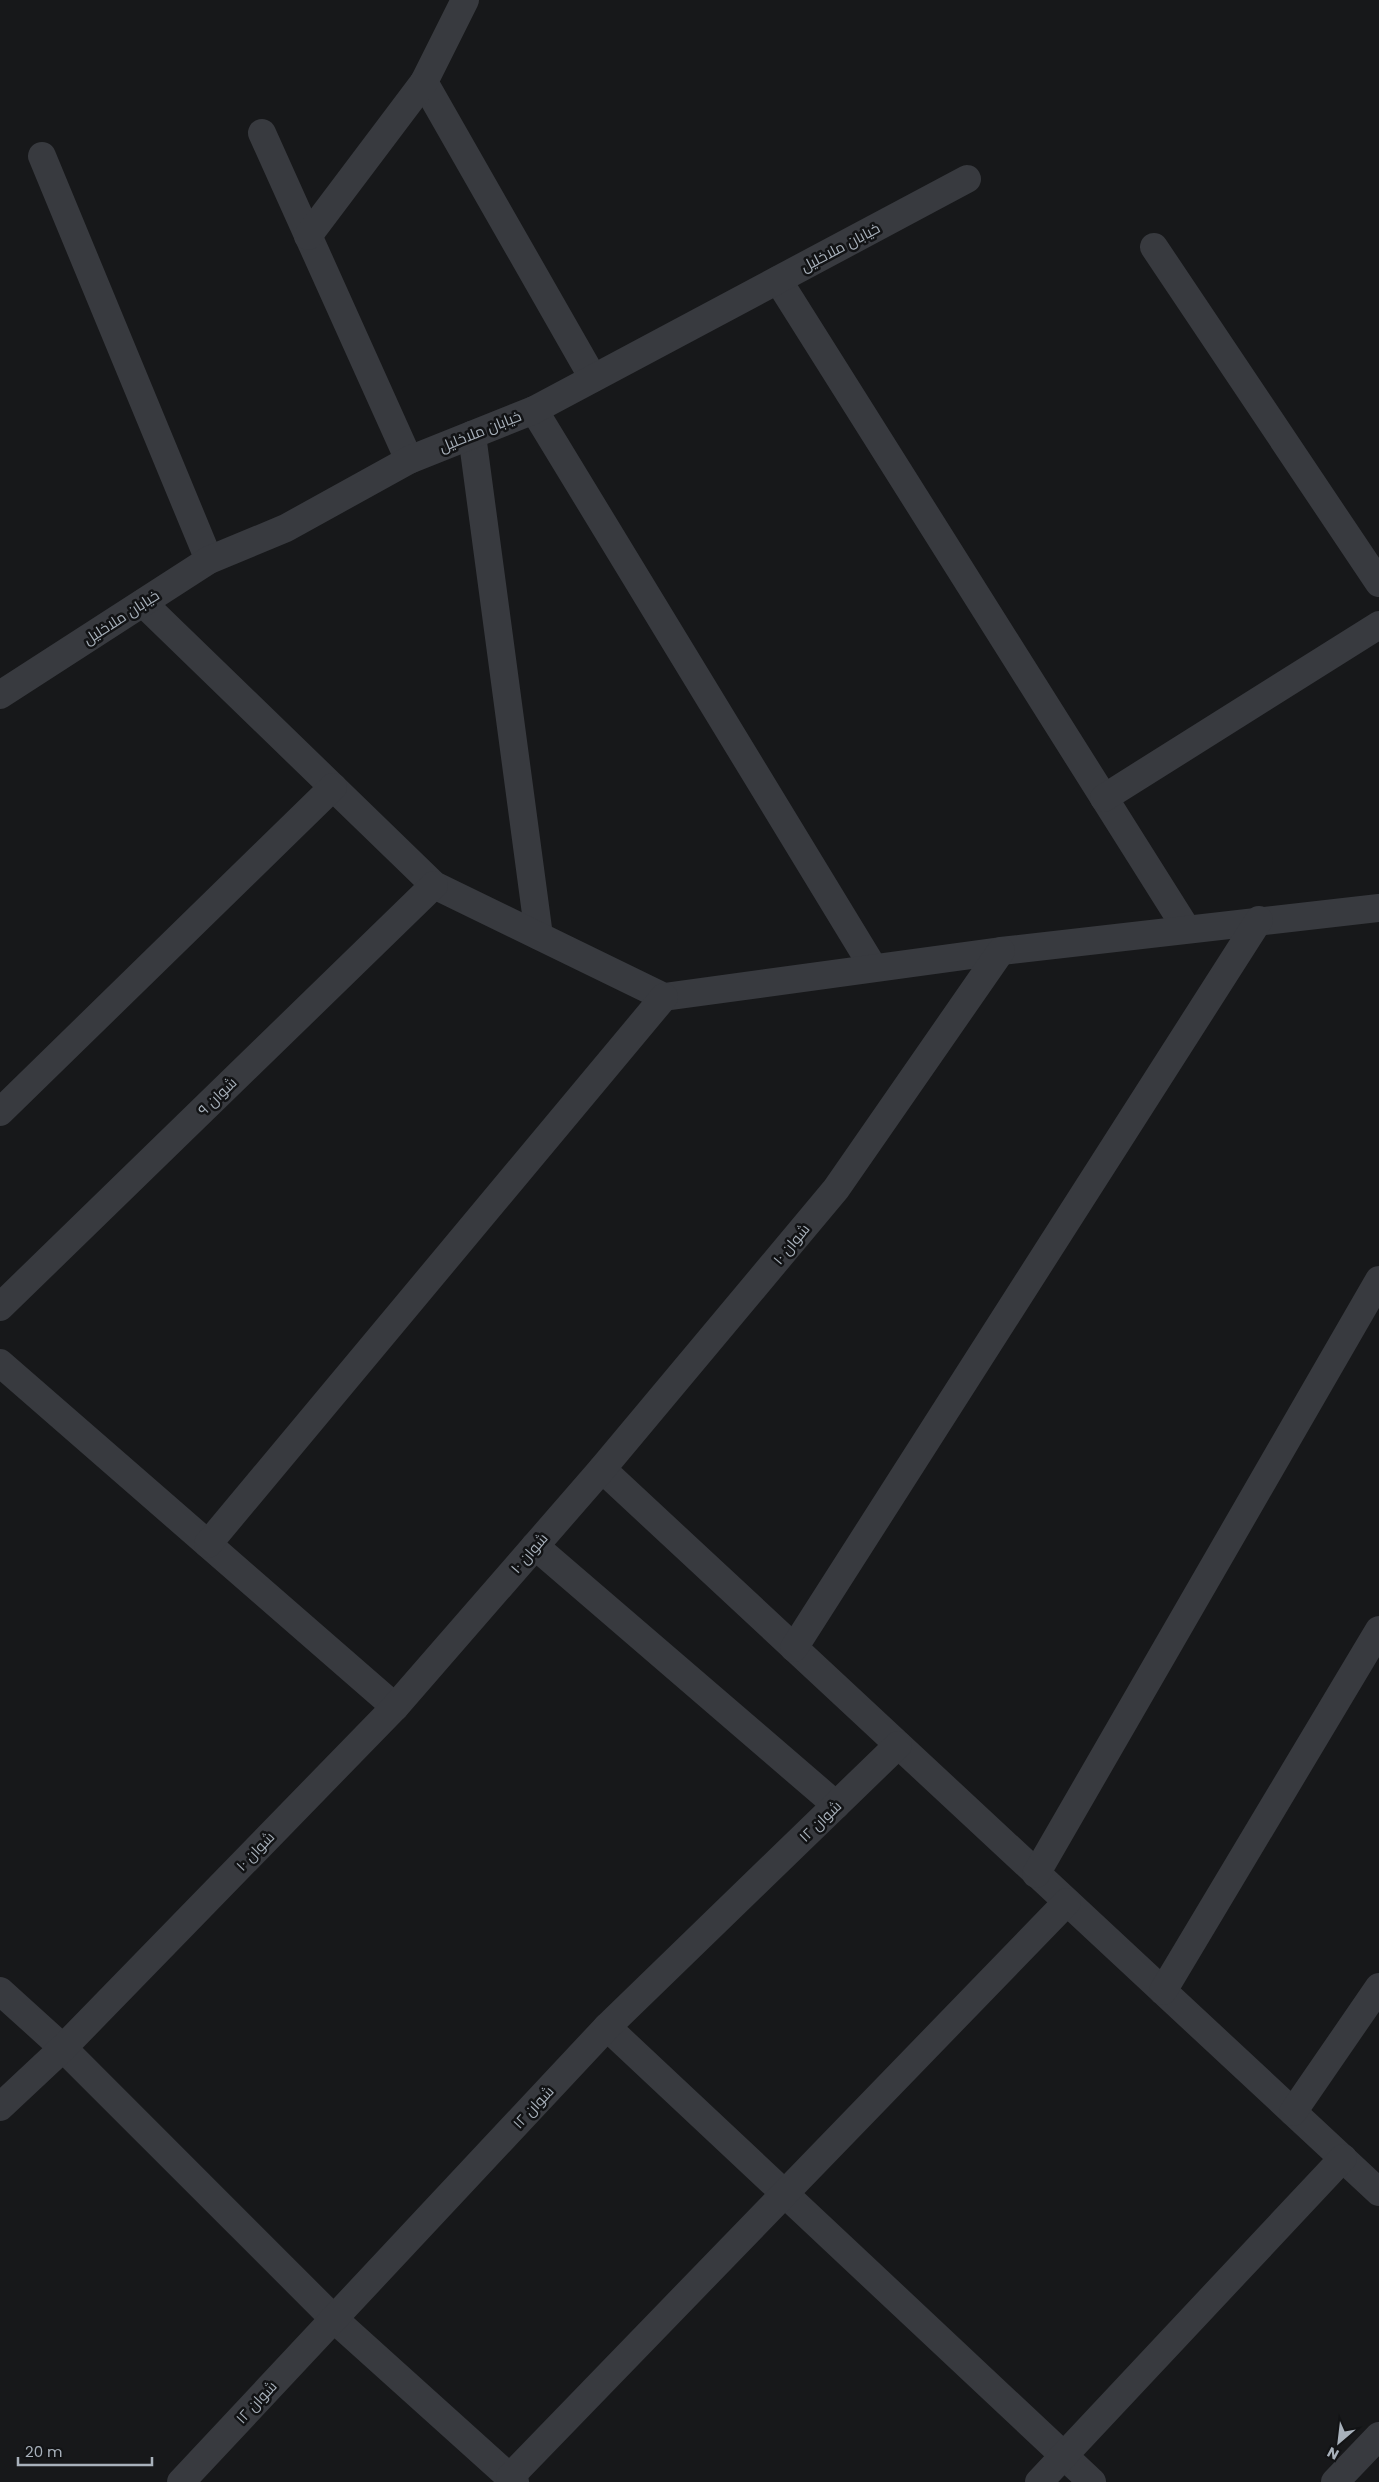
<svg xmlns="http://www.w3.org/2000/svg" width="1379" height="2482" font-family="Poppins,Cairo,sans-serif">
	<rect width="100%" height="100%" fill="#17181a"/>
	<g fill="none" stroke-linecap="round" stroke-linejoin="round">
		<g stroke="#383a3f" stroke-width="28">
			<polyline points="424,82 593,378"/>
			<polyline points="262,133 409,460"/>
			<polyline points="42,156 209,560"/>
			<polyline points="308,236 424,82 465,0"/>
			<polyline points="1154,247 1379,583"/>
			<polyline points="778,280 1186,928"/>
			<polyline points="534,410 873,967"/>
			<polyline points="472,435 539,936"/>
			<polyline points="143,603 434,885 664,997 1001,951 1379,908"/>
			<polyline points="0,695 209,560 286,528 409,460 534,410 967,179"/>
			<polyline points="1104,798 1379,625"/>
			<polyline points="0,1112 333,787"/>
			<polyline points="0,1307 434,885"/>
			<polyline points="0,1363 395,1707"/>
			<polyline points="602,1469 1379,2192"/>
			<polyline points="208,1544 664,997"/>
			<polyline points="535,1546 836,1805"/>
			<polyline points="794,1648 1259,920"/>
			<polyline points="1036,1874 1379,1280"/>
			<polyline points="0,1991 63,2048 334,2319 515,2482"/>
			<polyline points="1163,1991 1379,1630"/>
			<polyline points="607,2027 1092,2482"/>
			<polyline points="0,2107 63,2048 395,1707 602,1469 836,1189 1001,951"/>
			<polyline points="1293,2112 1379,1987"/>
			<polyline points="510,2477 1067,1902"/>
			<polyline points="181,2482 607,2027 898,1745"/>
			<polyline points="1039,2482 1343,2158"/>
			<polyline points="1335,2482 1379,2436"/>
		</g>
	</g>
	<g text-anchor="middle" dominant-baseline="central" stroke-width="5" stroke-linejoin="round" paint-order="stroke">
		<g font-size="15" fill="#a8b1bb" stroke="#121315">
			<text transform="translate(840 247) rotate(-28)">خیابان ملاخلیل</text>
			<text transform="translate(480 431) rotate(-22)">خیابان ملاخلیل</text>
			<text transform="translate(121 617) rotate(-33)">خیابان ملاخلیل</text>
			<text transform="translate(217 1096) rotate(-44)">شوان ۹</text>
			<text transform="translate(791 1244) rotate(-50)">شوان ۱۰</text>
			<text transform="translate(529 1553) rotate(-49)">شوان ۱۰</text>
			<text transform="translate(820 1821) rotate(-44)">شوان ۱۲</text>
			<text transform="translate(255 1851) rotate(-46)">شوان ۱۰</text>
			<text transform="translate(533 2107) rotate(-47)">شوان ۱۲</text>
			<text transform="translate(256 2402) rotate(-47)">شوان ۱۲</text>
		</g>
	</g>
	<g transform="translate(1339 2442) rotate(208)" stroke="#121315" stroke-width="4" paint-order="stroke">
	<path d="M0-4L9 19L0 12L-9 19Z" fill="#a8b1bb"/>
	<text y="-8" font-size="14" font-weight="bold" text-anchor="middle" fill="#a8b1bb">N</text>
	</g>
	<path d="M18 2457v8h134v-8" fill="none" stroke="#a8b1bb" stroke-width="2.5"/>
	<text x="25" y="2457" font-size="15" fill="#a8b1bb" stroke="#121315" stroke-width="4" paint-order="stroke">20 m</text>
</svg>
